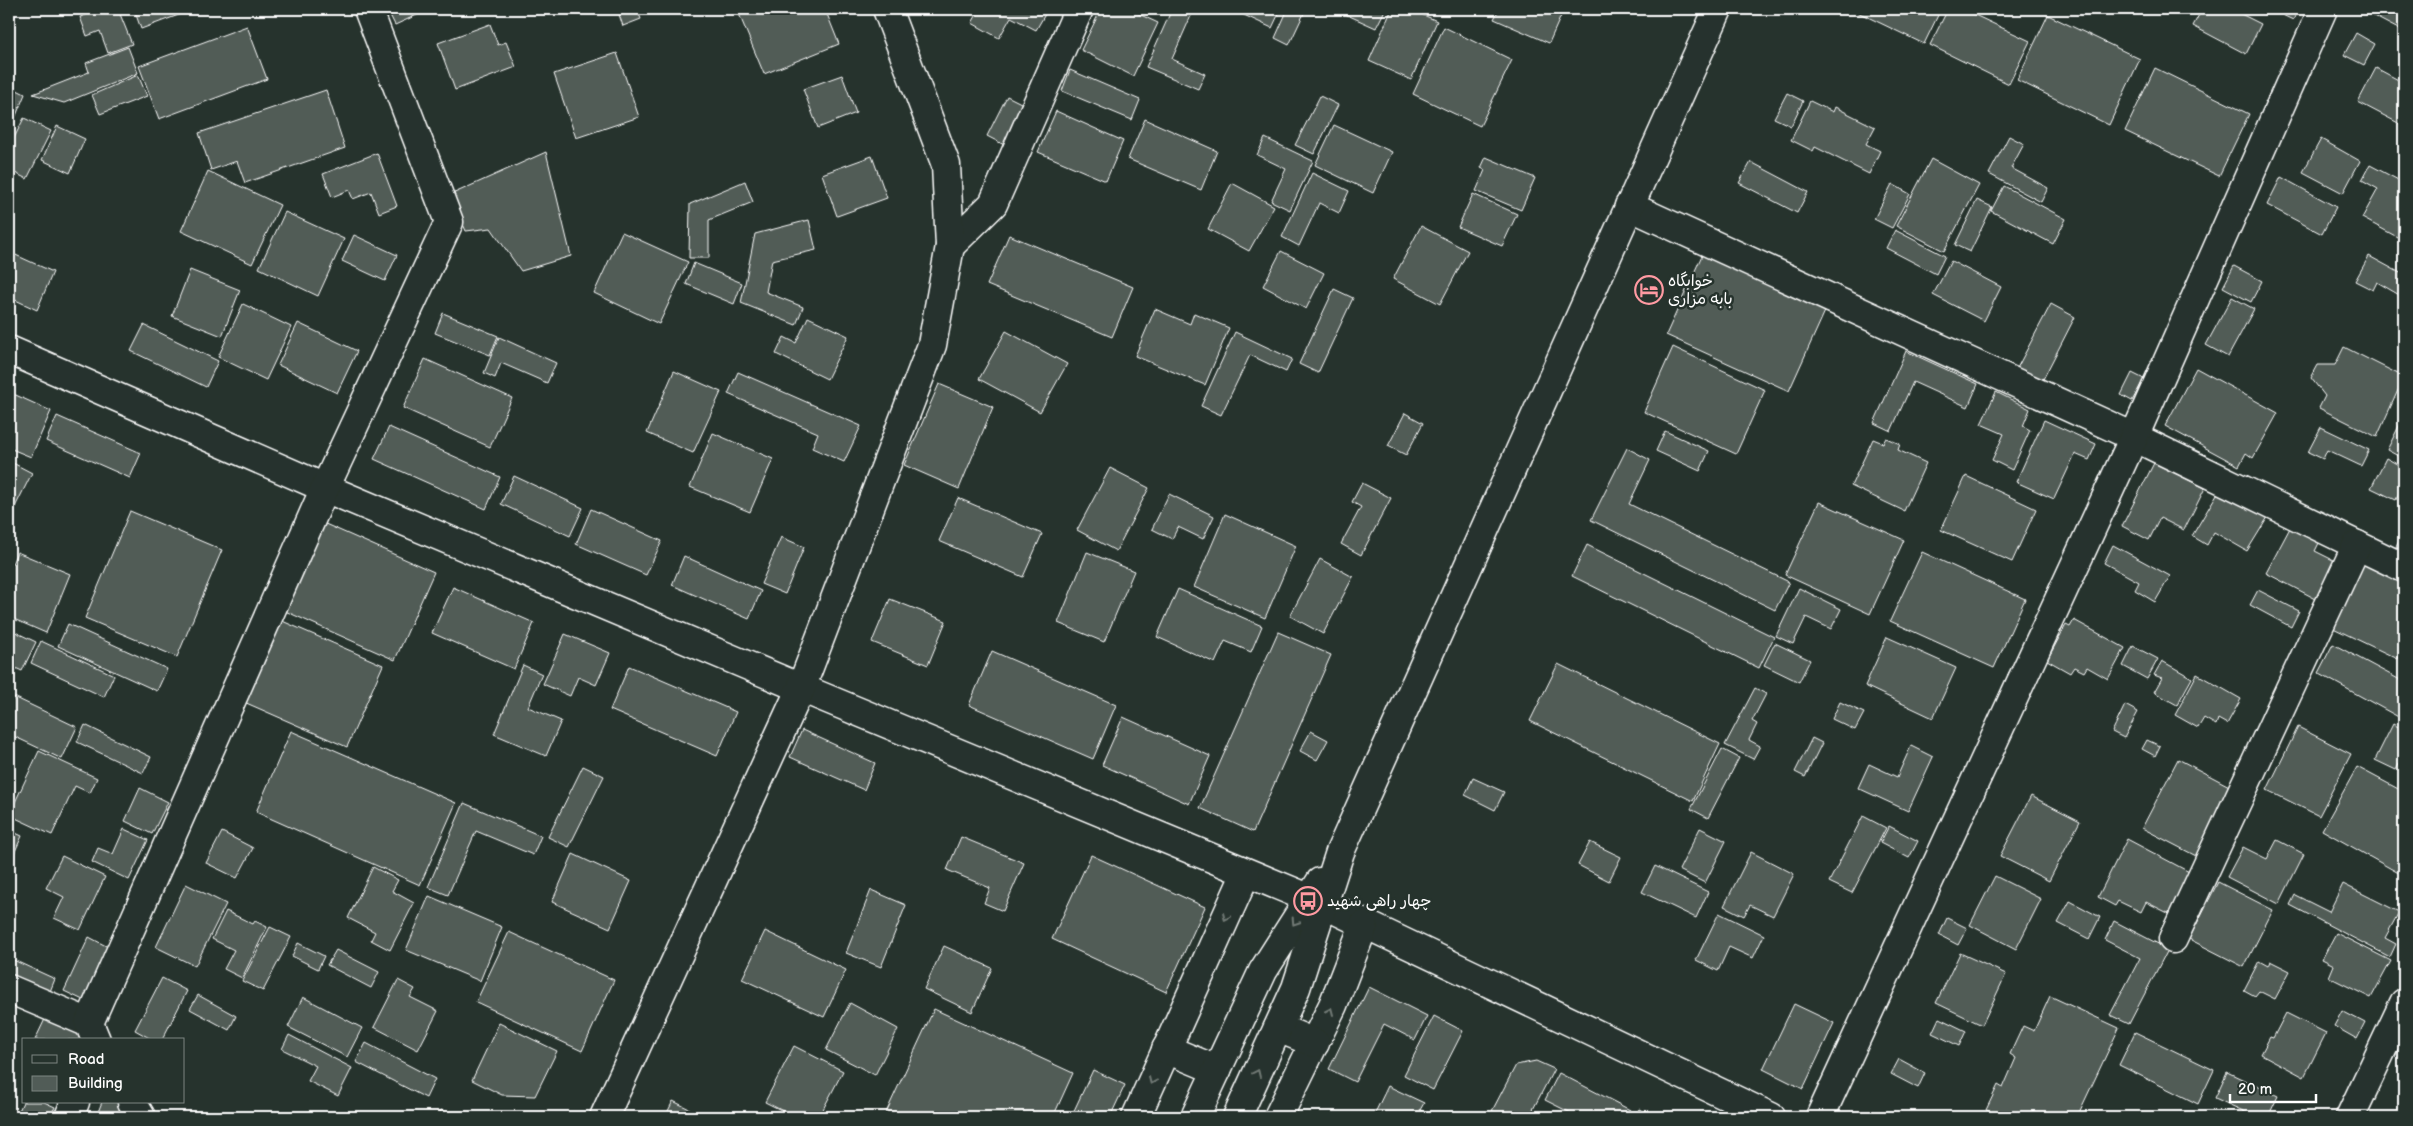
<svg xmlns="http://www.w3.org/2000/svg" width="2413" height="1126" font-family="'Balsamiq Sans','Playpen Sans Arabic',sans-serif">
	<rect width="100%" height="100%" fill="#26332d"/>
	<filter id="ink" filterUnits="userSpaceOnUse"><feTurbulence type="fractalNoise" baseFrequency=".02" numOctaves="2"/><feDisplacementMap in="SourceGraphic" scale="10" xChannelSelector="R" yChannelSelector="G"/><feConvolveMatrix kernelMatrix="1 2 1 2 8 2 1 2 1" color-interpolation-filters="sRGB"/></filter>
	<g filter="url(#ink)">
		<g fill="#515c57" stroke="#fff">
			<polygon points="102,9 118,9 132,44 108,53 100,31 87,36 80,17"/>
			<polygon points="134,9 182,9 184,13 141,29"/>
			<polygon points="387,9 430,9 395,25"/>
			<polygon points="617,9 637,9 641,19 623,26"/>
			<polygon points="737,9 825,9 839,44 764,74"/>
			<polygon points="980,9 1048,9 1036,30 1011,17 999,38 972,23"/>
			<polygon points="1101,9 1128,9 1158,23 1133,76 1081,50"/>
			<polygon points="1172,9 1194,9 1172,59 1205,74 1198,89 1146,67"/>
			<polygon points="1231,9 1281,9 1272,28"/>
			<polygon points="1288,9 1306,9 1289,45 1275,38"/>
			<polygon points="1334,9 1383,9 1385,10 1376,28"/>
			<polygon points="1392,9 1410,9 1437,21 1411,80 1369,61"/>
			<polygon points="1499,9 1564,9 1549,43 1494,19"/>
			<polygon points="1851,9 1941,9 1924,44"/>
			<polygon points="1948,9 1962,9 2030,41 2009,84 1930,45"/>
			<polygon points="2202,9 2231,9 2261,24 2246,54 2193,26"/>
			<polygon points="2270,9 2299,9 2293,20"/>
			<polygon points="2363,9 2404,9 2404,32 2362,10"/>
			<polygon points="2048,15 2140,59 2109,125 2017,80"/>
			<polygon points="490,24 498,45 506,42 516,67 455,90 438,43"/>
			<polygon points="247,26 267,79 159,119 139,66"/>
			<polygon points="1444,27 1512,60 1480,126 1413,94"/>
			<polygon points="2356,33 2375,44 2364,65 2344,55"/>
			<polygon points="128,47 138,73 64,103 33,94 89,72 86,63"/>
			<polygon points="617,53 639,117 576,138 554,74"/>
			<polygon points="2155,68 2249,114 2219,176 2125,131"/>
			<polygon points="2376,68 2404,83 2404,126 2358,102"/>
			<polygon points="1070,70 1140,100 1132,120 1062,91"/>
			<polygon points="138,75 147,96 100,114 92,95"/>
			<polygon points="842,75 856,113 818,128 803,89"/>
			<polygon points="9,86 25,94 15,118 9,116"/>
			<polygon points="326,90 345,148 245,183 237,161 211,170 199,133"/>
			<polygon points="1787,93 1803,101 1791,126 1774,118"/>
			<polygon points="1007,96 1029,107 1010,148 987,136"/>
			<polygon points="1320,96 1338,105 1314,154 1295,145"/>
			<polygon points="1810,101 1833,112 1835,107 1875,127 1866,144 1880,151 1869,174 1815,147 1813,151 1791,140"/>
			<polygon points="1056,111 1123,141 1106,181 1038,152"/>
			<polygon points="24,118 51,131 27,179 9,170 9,148"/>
			<polygon points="1145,119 1217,151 1201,190 1128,159"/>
			<polygon points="1334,125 1392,152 1373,193 1315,165"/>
			<polygon points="57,126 85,139 70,173 42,160"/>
			<polygon points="2009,136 2024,144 2011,168 2048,188 2041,202 1989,174"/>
			<polygon points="1265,138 1313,161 1290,210 1271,201 1286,169 1257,155"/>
			<polygon points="2321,139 2360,161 2343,193 2303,172"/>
			<polygon points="546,152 571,256 521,271 491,228 466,231 450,195"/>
			<polygon points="377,153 397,206 379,213 371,192 353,199 349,190 332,197 323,174"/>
			<polygon points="872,156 887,198 837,216 822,174"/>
			<polygon points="1486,157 1535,178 1521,210 1476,191 1485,170 1481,168"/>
			<polygon points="1931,159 1979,185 1944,251 1896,226"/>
			<polygon points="1751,162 1808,192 1797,213 1739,183"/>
			<polygon points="2370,165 2404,183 2404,228 2399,238 2362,218 2378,189 2362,180"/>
			<polygon points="208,171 280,205 252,264 181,231"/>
			<polygon points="1312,173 1349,191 1339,213 1319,203 1299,246 1282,237"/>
			<polygon points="2281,177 2336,207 2322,234 2267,205"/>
			<polygon points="745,181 753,202 709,220 709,258 689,258 690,204"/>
			<polygon points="1232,183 1274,206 1249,251 1208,229"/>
			<polygon points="1892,184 1910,194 1892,228 1874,219"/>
			<polygon points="2004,186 2066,219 2053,244 1991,211"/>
			<polygon points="1473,194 1517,214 1502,246 1458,227"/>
			<polygon points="1977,200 1992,207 1970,252 1955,245"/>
			<polygon points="285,212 344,239 318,296 259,268"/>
			<polygon points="809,220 816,250 772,260 766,292 803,307 796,325 741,303 755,234"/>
			<polygon points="1421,226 1468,251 1440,304 1393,279"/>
			<polygon points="1895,230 1945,256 1936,274 1886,248"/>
			<polygon points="622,232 688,262 659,324 594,293"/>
			<polygon points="354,235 397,255 385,281 342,261"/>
			<polygon points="1009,235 1133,287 1112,337 987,285"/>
			<polygon points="1281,251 1324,273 1306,309 1263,286"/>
			<polygon points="9,252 53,272 37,310 9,297"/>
			<polygon points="1703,253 1826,309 1789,391 1666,335"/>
			<polygon points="2369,256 2404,275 2404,291 2401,296 2377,282 2373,290 2355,281"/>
			<polygon points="1951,261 2001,287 1984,321 1933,295"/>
			<polygon points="694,263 742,283 734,304 686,284"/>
			<polygon points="2234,266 2262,281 2251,302 2223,287"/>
			<polygon points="190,270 240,290 222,336 172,316"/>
			<polygon points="1334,289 1353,298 1318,373 1299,364"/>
			<polygon points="2232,297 2254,309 2228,357 2206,345"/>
			<polygon points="243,304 291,327 266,380 218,357"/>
			<polygon points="2051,304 2075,317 2039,387 2014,374"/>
			<polygon points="1155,309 1190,324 1194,313 1229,328 1205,385 1135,356"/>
			<polygon points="443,313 498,336 490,355 435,333"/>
			<polygon points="808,317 848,336 827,379 776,354 784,337 796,343"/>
			<polygon points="298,323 357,351 337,393 278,365"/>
			<polygon points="144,325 218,361 206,387 131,351"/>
			<polygon points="1006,331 1067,364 1040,412 979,379"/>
			<polygon points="1235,332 1292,359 1286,372 1250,355 1221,415 1201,406"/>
			<polygon points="499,337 556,363 547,383 501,363 495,378 484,373"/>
			<polygon points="1673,347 1765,390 1736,454 1644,412"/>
			<polygon points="2344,347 2404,377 2377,437 2319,408 2325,396 2311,378 2318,365 2335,365"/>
			<polygon points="1906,351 1978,384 1968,407 1913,382 1891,431 1874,423"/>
			<polygon points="425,359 512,398 490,447 403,408"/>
			<polygon points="2196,368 2278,413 2253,458 2246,453 2239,466 2165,426"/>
			<polygon points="674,371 721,392 693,453 647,433"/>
			<polygon points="738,372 861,426 844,462 812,448 818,433 728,394"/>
			<polygon points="2132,373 2144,379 2132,401 2121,395"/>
			<polygon points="939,384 993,407 959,489 904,465"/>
			<polygon points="9,392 51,411 31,457 9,448"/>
			<polygon points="1996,392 2030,409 2023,426 2030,430 2012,470 1992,460 2004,434 1981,424"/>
			<polygon points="1405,413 1423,423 1406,455 1388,446"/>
			<polygon points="57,416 141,453 130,478 46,441"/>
			<polygon points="2404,416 2404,459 2387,450"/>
			<polygon points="2044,420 2096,444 2089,460 2075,454 2054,499 2016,482"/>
			<polygon points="389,427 500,477 486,509 374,459"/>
			<polygon points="2321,427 2369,450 2361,466 2327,450 2323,459 2308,452"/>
			<polygon points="1665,431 1709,451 1700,471 1656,451"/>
			<polygon points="713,433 773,459 750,512 690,487"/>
			<polygon points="1886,438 1900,444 1898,450 1926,463 1904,511 1851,486 1873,439 1883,443"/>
			<polygon points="1627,448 1650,460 1629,504 1789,582 1775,610 1591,520"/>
			<polygon points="2386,458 2404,468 2404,496 2399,493 2396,500 2371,488"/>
			<polygon points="9,461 32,473 12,513 9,512"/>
			<polygon points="2154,463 2205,488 2184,530 2160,518 2149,540 2122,526"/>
			<polygon points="1110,468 1149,488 1116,551 1077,530"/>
			<polygon points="514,476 583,508 570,536 501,504"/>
			<polygon points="1966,476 2036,509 2012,562 1941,530"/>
			<polygon points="1362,483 1391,498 1361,555 1341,544 1361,507 1352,502"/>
			<polygon points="2220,489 2268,517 2247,551 2214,532 2207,545 2192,536"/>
			<polygon points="1169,494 1214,516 1203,539 1178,527 1172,539 1152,529"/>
			<polygon points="958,498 1042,534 1023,577 939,541"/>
			<polygon points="1819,502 1904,540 1870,614 1785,575"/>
			<polygon points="591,509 662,541 646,575 576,544"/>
			<polygon points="130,511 222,550 177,657 85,618"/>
			<polygon points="1225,514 1296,546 1265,618 1194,587"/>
			<polygon points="323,523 434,572 395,660 285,611"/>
			<polygon points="2291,526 2320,541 2315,551 2335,561 2316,599 2266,573"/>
			<polygon points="2404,531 2404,561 2392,555"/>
			<polygon points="781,537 804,547 785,594 761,584"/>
			<polygon points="1587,545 1774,637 1759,668 1572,576"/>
			<polygon points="2113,545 2170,576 2155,602 2135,590 2139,582 2104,563"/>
			<polygon points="17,552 70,574 46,633 9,617 9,571"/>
			<polygon points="1087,552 1134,571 1104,642 1058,623"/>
			<polygon points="1922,552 2025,599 1994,668 1890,621"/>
			<polygon points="2364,555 2404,574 2404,646 2398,659 2329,626"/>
			<polygon points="684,556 761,591 749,619 672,585"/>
			<polygon points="1320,559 1353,577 1323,634 1290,616"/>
			<polygon points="453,587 534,623 514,669 432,633"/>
			<polygon points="1799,588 1841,609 1831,629 1806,617 1793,644 1776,636"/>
			<polygon points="1178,589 1262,626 1251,652 1225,641 1215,663 1157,637"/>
			<polygon points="2258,590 2299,611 2291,627 2250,605"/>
			<polygon points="890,599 946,621 928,665 872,642"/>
			<polygon points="280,620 383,665 347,747 244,702"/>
			<polygon points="2074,620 2125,648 2108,679 2087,667 2084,672 2074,667 2070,673 2047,660 2066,625 2070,627"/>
			<polygon points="68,624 167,669 157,691 58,646"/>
			<polygon points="9,629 36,642 22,671 9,665"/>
			<polygon points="1278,632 1331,655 1253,832 1200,808"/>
			<polygon points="565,634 610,653 596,685 578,677 570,696 543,684"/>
			<polygon points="1887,637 1956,668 1933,718 1865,686"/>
			<polygon points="41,641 114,675 104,697 31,663"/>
			<polygon points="1775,643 1810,660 1799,682 1764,665"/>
			<polygon points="2333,644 2404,682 2404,720 2318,673"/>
			<polygon points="2133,646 2158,659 2147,679 2123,666"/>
			<polygon points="992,651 1116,705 1093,759 969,705"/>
			<polygon points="2162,661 2192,678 2177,705 2154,692 2162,678 2154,675"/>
			<polygon points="1558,664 1720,744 1693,801 1530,721"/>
			<polygon points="523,665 542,674 528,707 561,721 546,756 494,734"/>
			<polygon points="629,666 736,712 717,756 610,710"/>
			<polygon points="2197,674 2241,699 2227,724 2218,719 2216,725 2204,718 2198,728 2175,715"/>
			<polygon points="1755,688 1766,694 1752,721 1757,724 1749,740 1760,746 1753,759 1725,745"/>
			<polygon points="14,697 77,727 62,759 9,734 9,706"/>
			<polygon points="1840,702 1864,713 1855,730 1832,719"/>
			<polygon points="2125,705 2138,712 2124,738 2112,732"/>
			<polygon points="1123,717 1210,756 1189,804 1102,765"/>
			<polygon points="2393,724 2404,730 2404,755 2396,770 2375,760"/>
			<polygon points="85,725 151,757 143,773 77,742"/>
			<polygon points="2298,727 2351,754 2319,816 2267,790"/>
			<polygon points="802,730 875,763 864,790 790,757"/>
			<polygon points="291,731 456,803 420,885 256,812"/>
			<polygon points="1311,731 1328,740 1317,760 1300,751"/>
			<polygon points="1812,738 1822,743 1805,777 1795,772"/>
			<polygon points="2147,740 2160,746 2155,756 2142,749"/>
			<polygon points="1911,746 1933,757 1908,811 1858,788 1869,764 1897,777"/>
			<polygon points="1722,749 1739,758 1708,818 1691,809"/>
			<polygon points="39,751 97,778 90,793 75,786 52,835 9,815"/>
			<polygon points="2178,759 2233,788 2198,857 2142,828"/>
			<polygon points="583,766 604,776 569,847 548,837"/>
			<polygon points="2357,767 2404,792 2404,876 2322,830"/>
			<polygon points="1473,778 1504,792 1495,810 1465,795"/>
			<polygon points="140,788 168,802 152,834 125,821"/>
			<polygon points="2031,796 2080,821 2049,881 2000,856"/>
			<polygon points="464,803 541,836 533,855 476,831 448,895 428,887"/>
			<polygon points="1863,816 1886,828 1852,893 1829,882"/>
			<polygon points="1889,826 1918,841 1909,858 1880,843"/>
			<polygon points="1700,828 1726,841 1705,883 1679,870"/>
			<polygon points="124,829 148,840 129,880 92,862 98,848 113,854"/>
			<polygon points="9,830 22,836 11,860 9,859"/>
			<polygon points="222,832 253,848 237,878 206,863"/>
			<polygon points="961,837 1024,863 1003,911 984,903 990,888 947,870"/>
			<polygon points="2127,839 2193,874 2172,915 2146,902 2141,912 2118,901 2115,906 2098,897"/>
			<polygon points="2277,840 2304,854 2279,904 2227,877 2243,847 2267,859"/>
			<polygon points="1590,842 1621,857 1609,881 1578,865"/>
			<polygon points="1751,852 1794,874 1773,916 1750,905 1744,916 1724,906"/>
			<polygon points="573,854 631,881 610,928 552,902"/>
			<polygon points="1091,855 1205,907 1166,992 1052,939"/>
			<polygon points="62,856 105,877 80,930 54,918 64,897 46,888"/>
			<polygon points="1655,866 1708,892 1696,918 1642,892"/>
			<polygon points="373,867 398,880 392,891 414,903 390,950 371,940 375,932 348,918"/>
			<polygon points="1995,876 2041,899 2016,949 1970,925"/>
			<polygon points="2218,882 2273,910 2244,967 2189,939"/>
			<polygon points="186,884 226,904 195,966 156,947"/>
			<polygon points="2343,884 2399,912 2385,938 2396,944 2390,957 2290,905 2295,895 2329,912"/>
			<polygon points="871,890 906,905 881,967 846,953"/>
			<polygon points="429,896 502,927 480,981 406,950"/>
			<polygon points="2070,901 2100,917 2089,939 2058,923"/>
			<polygon points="226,911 253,924 255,921 267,927 242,978 224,969 234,950 212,939"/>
			<polygon points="1719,913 1764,935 1753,958 1729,947 1718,971 1696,960"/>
			<polygon points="1947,918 1967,928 1958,945 1939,935"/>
			<polygon points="2114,921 2168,949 2129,1024 2110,1015 2140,958 2105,940"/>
			<polygon points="270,927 291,937 263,991 242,981"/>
			<polygon points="765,931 846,970 824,1017 742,979"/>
			<polygon points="509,932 614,980 582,1051 476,1002"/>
			<polygon points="2336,933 2391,961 2371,998 2329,977 2334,965 2322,959"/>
			<polygon points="89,937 108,947 83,1000 64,991"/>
			<polygon points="298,943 324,956 318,969 292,956"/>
			<polygon points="944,946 992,968 972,1012 924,989"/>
			<polygon points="336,950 379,972 371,988 327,965"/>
			<polygon points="1960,953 2006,974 1982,1025 1936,1003"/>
			<polygon points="9,958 55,979 49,994 9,976"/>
			<polygon points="2259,961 2268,966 2270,961 2290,971 2275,999 2259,991 2255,996 2244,990"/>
			<polygon points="162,978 187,991 162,1040 153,1040 135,1030"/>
			<polygon points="398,980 415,989 410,997 438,1011 418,1050 374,1027"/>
			<polygon points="1369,987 1427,1016 1415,1040 1384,1024 1355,1082 1329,1069"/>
			<polygon points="198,995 236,1016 229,1030 190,1009"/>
			<polygon points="2050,996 2119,1028 2077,1117 1990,1117 1992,1113 1986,1110 1998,1085 2003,1088 2016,1058 2010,1054 2023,1026 2034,1031"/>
			<polygon points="303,997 362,1028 347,1057 288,1027"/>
			<polygon points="850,1003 898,1029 875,1075 826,1050"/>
			<polygon points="1794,1004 1834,1023 1803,1089 1763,1069"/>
			<polygon points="934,1009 1073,1073 1053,1117 884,1117"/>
			<polygon points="2342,1011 2365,1023 2357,1039 2334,1026"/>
			<polygon points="2286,1013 2326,1033 2304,1077 2261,1054 2270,1037 2273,1038"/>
			<polygon points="1434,1016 1463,1031 1433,1090 1404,1075"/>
			<polygon points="46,1017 82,1034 79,1040 35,1040"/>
			<polygon points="1939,1018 1966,1031 1959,1046 1932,1033"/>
			<polygon points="499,1023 557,1051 535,1096 502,1095 472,1080"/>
			<polygon points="2135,1032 2214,1070 2198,1104 2119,1065"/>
			<polygon points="289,1035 352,1068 338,1096 308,1081 316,1066 282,1049"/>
			<polygon points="366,1043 435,1079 426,1098 356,1062"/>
			<polygon points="794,1046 843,1071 819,1117 795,1117 765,1102"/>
			<polygon points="1899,1059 1925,1073 1918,1088 1891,1074"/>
			<polygon points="1536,1061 1554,1069 1529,1117 1504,1117 1492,1111 1516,1065"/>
			<polygon points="1093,1070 1125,1085 1110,1117 1071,1117"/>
			<polygon points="2227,1072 2278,1096 2268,1117 2256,1117 2215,1098"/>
			<polygon points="1559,1073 1630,1110 1626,1117 1579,1117 1545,1100"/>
			<polygon points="1388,1086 1424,1103 1420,1110 1435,1117 1373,1117"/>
			<polygon points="24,1100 24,1102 44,1102 55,1107 50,1117 16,1117"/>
			<polygon points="673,1101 706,1117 665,1117"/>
			<polygon points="102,1102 121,1102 128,1117 96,1117"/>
			<polygon points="1639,1109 1654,1117 1635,1117"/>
			<polygon points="441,1110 457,1117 437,1117"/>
		</g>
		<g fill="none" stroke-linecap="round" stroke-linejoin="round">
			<defs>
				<g id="minor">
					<polyline points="1629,206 2134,437 2404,568"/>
					<polyline points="950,246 993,204 1079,9"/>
					<polyline points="9,350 325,488 801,688 1323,904 1771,1117"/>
					<polyline points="2173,939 2357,545"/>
					<polyline points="9,989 89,1023"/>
					<polyline points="96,1040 89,1023 325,488 449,222 368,9"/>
					<polyline points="132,1102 141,1117"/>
					<polyline points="69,1117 75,1102"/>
					<polyline points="604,1117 801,688 932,345 950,246 946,165 887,9"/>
					<polyline points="1136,1117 1246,873"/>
					<polyline points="1278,1117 1333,1005 1364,925"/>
					<polyline points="1820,1117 2134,437 2323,9"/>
					<polyline points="2350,1117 2404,1003"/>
				</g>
				<g id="secondary">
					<polyline points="1278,1028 1315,1043"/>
					<polyline points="1166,1049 1217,1070"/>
					<polyline points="1195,1117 1263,971 1320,882"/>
					<polyline points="1237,1117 1296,988 1340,852 1718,9"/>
				</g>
			</defs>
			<use href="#minor" stroke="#fff" stroke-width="31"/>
			<use href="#secondary" stroke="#fff" stroke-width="31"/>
			<use href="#minor" stroke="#26332d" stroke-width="28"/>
			<use href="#secondary" stroke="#26332d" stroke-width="28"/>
		</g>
		<defs><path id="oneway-chevron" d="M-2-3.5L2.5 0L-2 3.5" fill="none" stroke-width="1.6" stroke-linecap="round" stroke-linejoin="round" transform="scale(1.25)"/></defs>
		<g stroke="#727a76">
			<use href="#oneway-chevron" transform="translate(1226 917) rotate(114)"/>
			<use href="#oneway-chevron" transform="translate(1295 922) rotate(123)"/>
			<use href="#oneway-chevron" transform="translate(1330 1011) rotate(-66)"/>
			<use href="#oneway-chevron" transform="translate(1257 1073) rotate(-65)"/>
			<use href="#oneway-chevron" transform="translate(1152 1081) rotate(114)"/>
		</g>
	</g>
	<defs>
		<symbol id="hotel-ring" viewBox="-11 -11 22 22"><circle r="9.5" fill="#26332d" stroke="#ff9aa2" stroke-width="1.5"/><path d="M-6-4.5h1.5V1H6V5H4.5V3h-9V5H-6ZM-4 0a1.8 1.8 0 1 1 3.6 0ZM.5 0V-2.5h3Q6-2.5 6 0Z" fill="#ff9aa2"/></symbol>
		<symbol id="bus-ring" viewBox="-11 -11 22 22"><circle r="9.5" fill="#26332d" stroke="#ff9aa2" stroke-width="1.5"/><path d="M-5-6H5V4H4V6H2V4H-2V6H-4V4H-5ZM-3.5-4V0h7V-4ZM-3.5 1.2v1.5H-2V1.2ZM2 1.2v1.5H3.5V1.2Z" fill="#ff9aa2"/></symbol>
	</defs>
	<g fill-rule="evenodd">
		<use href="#hotel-ring" x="1633" y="274" width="32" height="32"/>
		<use href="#bus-ring" x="1292" y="885" width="32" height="32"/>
	</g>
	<g text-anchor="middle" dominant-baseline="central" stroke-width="5" stroke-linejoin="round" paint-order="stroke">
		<g font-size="16" fill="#fff" stroke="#26332d" text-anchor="start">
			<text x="1668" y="281">خوابگاه<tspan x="1668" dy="18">بابه مزاری</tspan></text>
			<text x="1327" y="901">چهار راهی شهید</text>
		</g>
	</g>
	<rect width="2413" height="1126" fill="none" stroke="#26332d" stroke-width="30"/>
	<rect x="15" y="15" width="2383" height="1096" fill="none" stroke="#fff" stroke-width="2" filter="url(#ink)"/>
	<rect x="22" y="1038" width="162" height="65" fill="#26332d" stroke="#7d8581"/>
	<rect x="32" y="1055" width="25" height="8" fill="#26332d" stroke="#7d8581"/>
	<text x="68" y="1064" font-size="15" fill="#ffffff">Road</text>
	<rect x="32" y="1076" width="25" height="15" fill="#515c57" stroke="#7d8581"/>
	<text x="68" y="1088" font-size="15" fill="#ffffff">Building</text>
	<path d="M2230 1094v8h86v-8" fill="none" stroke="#ffffff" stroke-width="2.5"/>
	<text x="2238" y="1094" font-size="15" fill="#ffffff" stroke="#26332d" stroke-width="4" paint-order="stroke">20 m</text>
</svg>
